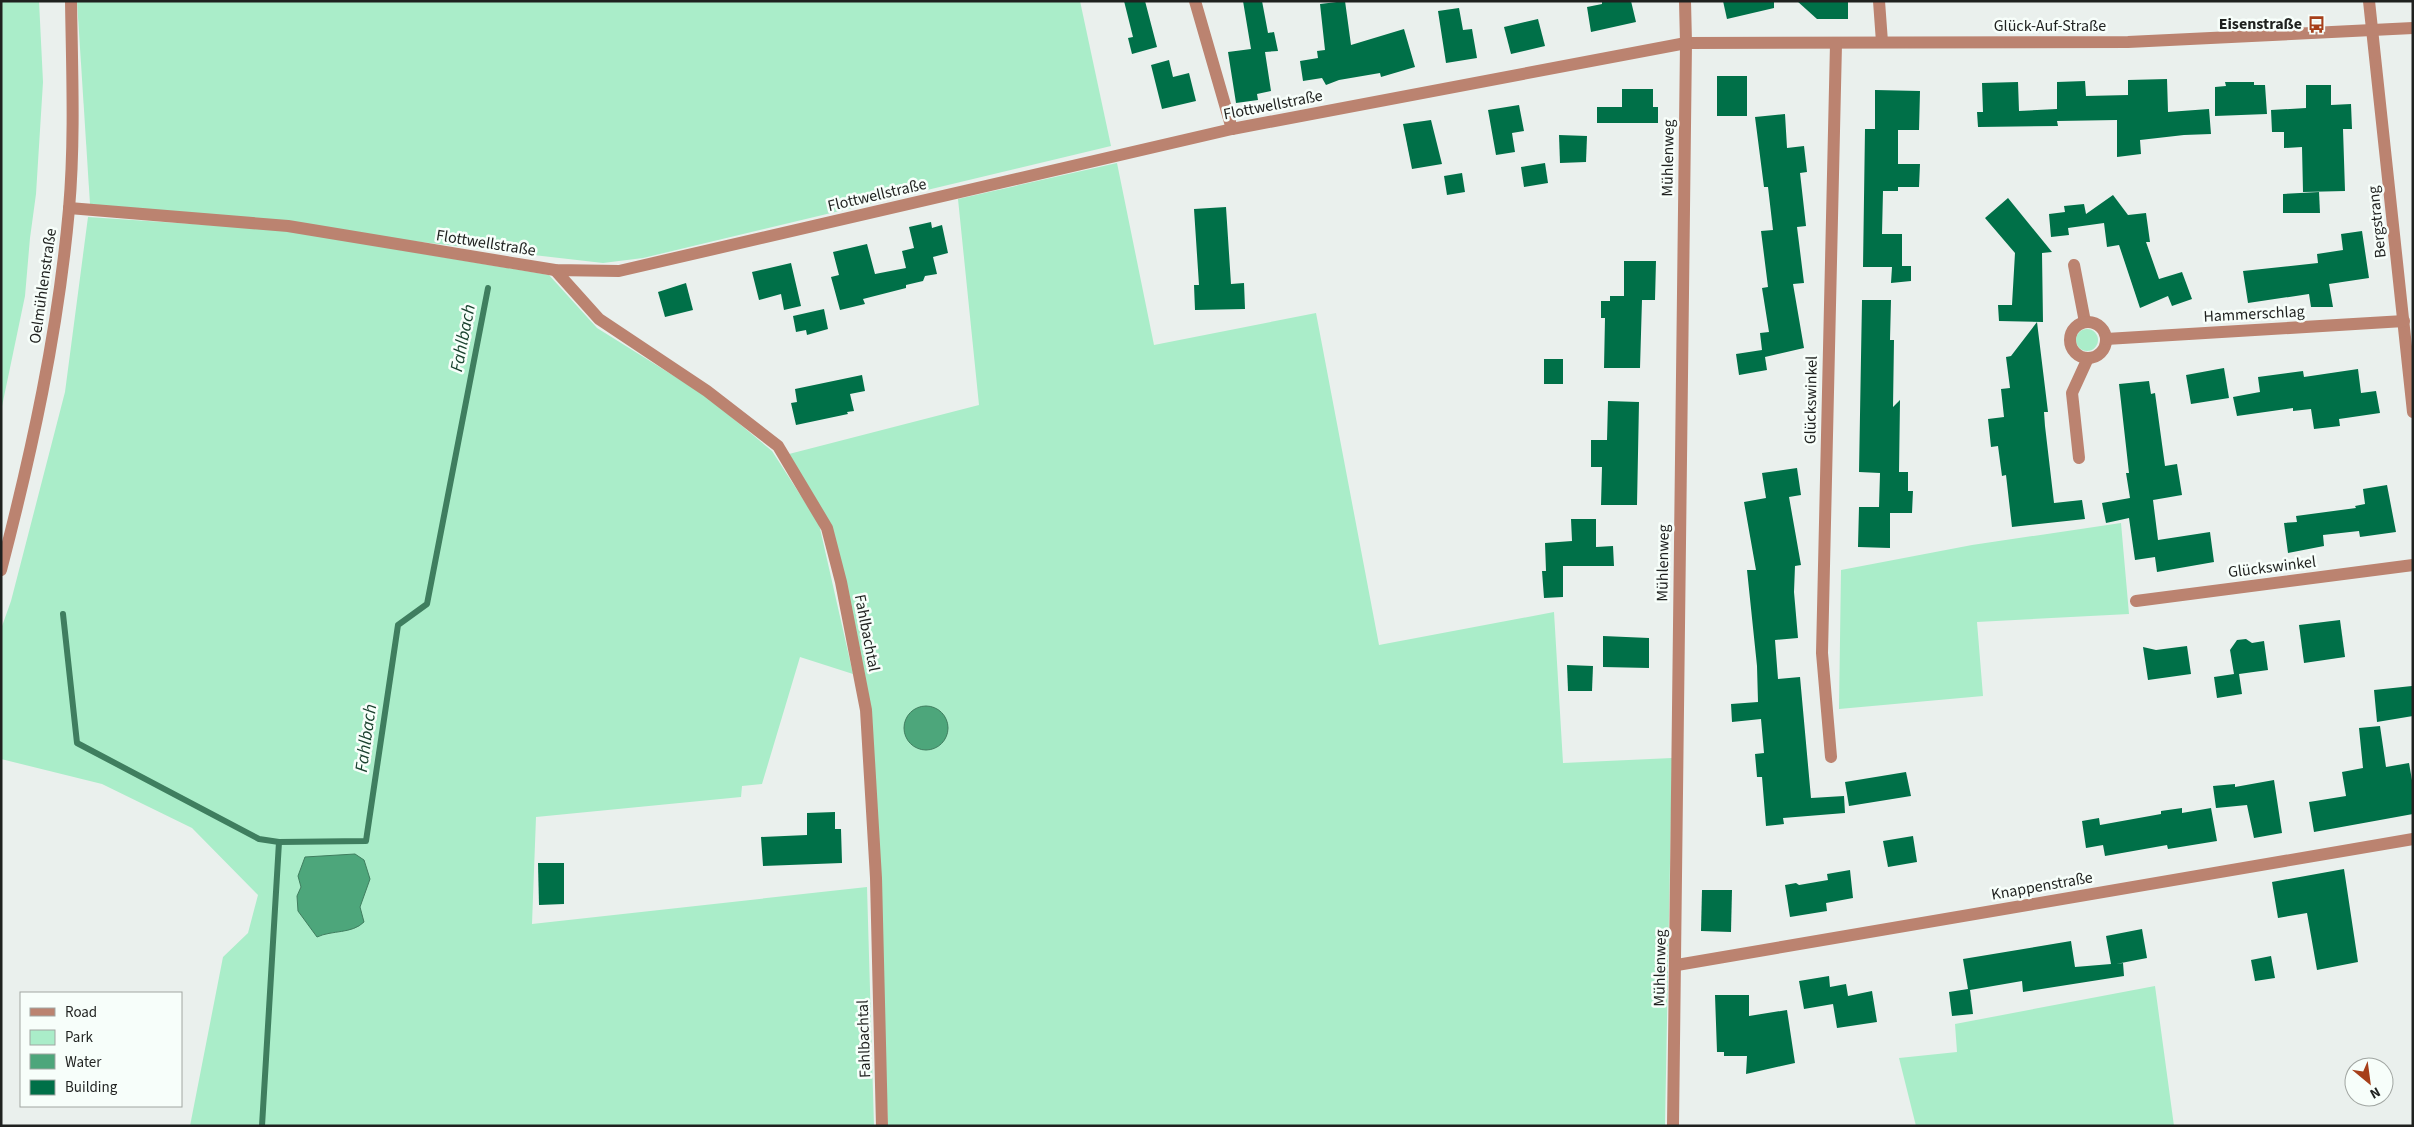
<svg xmlns="http://www.w3.org/2000/svg" width="2414" height="1127" font-family="'Source Sans 3',sans-serif">
	<rect width="100%" height="100%" fill="#eaf0ed"/>
	<g fill="#aaedc9">
		<polygon points="1,1 39,1 43,82 36,194 30,238 25,296 1,411"/>
		<polygon points="77,1 1080,1 1111,146 643,258 603,263 90,204"/>
		<polygon points="1117,163 1154,345 1316,313 1379,645 1554,612 1563,763 1672,758 1665,1126 888,1126 874,770 830,523 789,454 979,405 958,199"/>
		<polygon points="88,217 282,230 549,275 597,328 706,396 772,451 819,524 853,674 800,657 762,784 742,786 741,797 536,817 532,924 867,887 874,1126 190,1126 223,957 248,933 258,895 192,828 102,784 1,759 1,629 11,601 65,392"/>
		<circle cx="2087" cy="340" r="11"/>
		<polygon points="2121,523 2129,614 1977,622 1983,696 1839,709 1841,570 1972,545"/>
		<polygon points="2155,986 2174,1126 1916,1126 1899,1058 1957,1052 1955,1024"/>
	</g>
	<g fill="#4da67b" stroke="#3f7e5f">
		<circle cx="926" cy="728" r="22"/>
		<path d="M355,854L364,860L370,879L360,907L364,922C352,934 332,930 317,937L298,911L297,896L301,887L298,876L305,857Z"/>
	</g>
	<g fill="none" stroke-linecap="round" stroke-linejoin="round">
		<g stroke="#3f7e5f" stroke-width="6">
			<polyline points="63,614 77,743 259,839 279,842"/>
			<polyline points="262,1126 279,842 366,841 398,625 427,604 488,288"/>
		</g>
	</g>
	<g fill="#007048">
		<polygon points="1124,1 1145,1 1157,47 1132,54 1128,38 1133,37"/>
		<polygon points="1243,1 1262,1 1268,33 1274,32 1278,51 1265,52 1271,91 1257,94 1258,100 1236,103 1228,52 1251,49"/>
		<polygon points="1345,1 1351,45 1404,29 1415,67 1381,77 1380,73 1339,80 1326,85 1322,78 1303,81 1300,61 1318,58 1317,51 1325,50 1320,4"/>
		<polygon points="1602,1 1631,1 1636,22 1591,32 1587,7 1602,4"/>
		<polygon points="1723,1 1774,1 1774,8 1727,19"/>
		<polygon points="1797,1 1848,1 1848,19 1817,19"/>
		<polygon points="1459,8 1463,30 1472,29 1477,58 1446,63 1438,11"/>
		<polygon points="1538,19 1545,46 1511,54 1504,27"/>
		<polygon points="1169,60 1173,77 1189,73 1196,101 1162,109 1151,65"/>
		<rect x="1717" y="76" width="30" height="40"/>
		<polygon points="2167,79 2168,112 2209,109 2211,134 2184,135 2140,140 2141,154 2117,157 2117,120 2057,121 2058,126 1978,127 1977,112 1983,112 1982,83 2018,82 2019,111 2057,109 2057,82 2085,81 2086,96 2128,95 2128,80"/>
		<polygon points="2225,82 2254,82 2254,85 2265,85 2267,114 2215,116 2215,87 2226,86"/>
		<polygon points="2306,85 2331,85 2331,105 2351,104 2352,129 2343,129 2345,191 2303,192 2302,147 2284,148 2284,132 2272,132 2271,110 2306,108"/>
		<polygon points="1622,89 1653,89 1653,107 1658,107 1658,123 1597,123 1597,107 1622,107"/>
		<polygon points="1875,90 1920,91 1919,130 1898,130 1898,164 1920,164 1919,187 1898,187 1898,191 1883,191 1882,234 1902,234 1902,266 1911,266 1911,281 1891,283 1892,267 1863,267 1865,129 1875,129"/>
		<polygon points="1519,105 1524,131 1512,133 1515,152 1496,155 1488,110"/>
		<polygon points="1785,114 1787,148 1804,146 1807,172 1800,173 1806,226 1797,227 1804,283 1793,284 1804,348 1765,357 1767,370 1739,375 1736,354 1762,350 1760,333 1769,332 1762,288 1768,287 1761,231 1773,230 1768,187 1764,187 1755,117"/>
		<polygon points="1431,120 1442,164 1412,169 1403,124"/>
		<polygon points="1559,135 1587,136 1586,162 1560,163"/>
		<polygon points="1545,163 1548,183 1524,187 1521,167"/>
		<polygon points="1462,173 1465,192 1447,195 1444,176"/>
		<polygon points="2319,192 2320,213 2283,213 2283,194"/>
		<polygon points="2113,195 2128,215 2146,213 2150,242 2146,242 2159,279 2182,272 2192,299 2172,306 2168,296 2140,308 2119,245 2107,247 2104,223 2068,228 2069,235 2051,237 2049,214 2065,212 2064,206 2084,204 2086,214"/>
		<polygon points="2008,198 2052,252 2042,253 2043,322 1999,321 1998,305 2012,305 2015,253 1985,218"/>
		<polygon points="1226,207 1231,284 1244,283 1245,309 1195,310 1194,285 1199,285 1194,209"/>
		<polygon points="931,222 932,228 942,225 948,253 933,257 937,274 925,276 923,281 906,285 906,288 863,299 865,304 840,310 831,277 839,275 833,252 867,244 875,274 906,268 902,251 914,248 909,227"/>
		<polygon points="2362,231 2369,278 2329,284 2333,307 2311,307 2309,294 2248,303 2243,271 2318,263 2317,254 2343,250 2341,234"/>
		<polygon points="1624,261 1656,261 1655,300 1642,300 1640,368 1604,368 1605,318 1601,318 1601,301 1610,301 1610,296 1624,296"/>
		<polygon points="791,263 801,306 784,310 781,294 759,300 752,272"/>
		<polygon points="686,283 693,310 665,317 658,292"/>
		<polygon points="1862,300 1891,300 1890,340 1894,340 1893,407 1900,400 1899,472 1908,472 1908,491 1913,491 1912,513 1890,513 1890,548 1858,547 1859,507 1879,507 1880,473 1859,472"/>
		<polygon points="824,309 828,329 807,335 806,330 796,332 793,316"/>
		<polygon points="2037,322 2048,412 2044,412 2045,426 2054,503 2082,500 2085,519 2012,527 2006,475 2002,476 1998,446 1991,447 1988,419 2004,417 2001,389 2010,388 2006,357 2011,356"/>
		<rect x="1544" y="359" width="19" height="25"/>
		<polygon points="2224,368 2229,398 2191,404 2186,375"/>
		<polygon points="2358,369 2361,393 2376,391 2380,413 2339,419 2340,426 2314,429 2311,409 2293,411 2293,408 2237,416 2233,397 2260,392 2258,377 2303,371 2304,377"/>
		<polygon points="862,375 865,391 850,394 854,411 847,412 848,414 796,425 791,403 797,402 795,389"/>
		<polygon points="2149,381 2151,394 2155,393 2165,466 2177,464 2182,495 2153,500 2158,540 2210,532 2214,562 2157,572 2155,557 2135,560 2129,518 2106,523 2102,503 2130,498 2126,473 2129,473 2119,384"/>
		<polygon points="1608,401 1639,402 1637,505 1601,505 1602,467 1591,467 1591,440 1607,440"/>
		<polygon points="1797,468 1801,495 1789,497 1801,565 1795,566 1794,592 1798,638 1775,640 1778,679 1800,677 1811,798 1844,796 1845,813 1783,818 1784,824 1766,826 1762,777 1757,777 1755,754 1764,753 1761,719 1732,722 1731,704 1758,702 1757,666 1747,570 1756,570 1744,502 1766,498 1762,473"/>
		<polygon points="2387,485 2396,532 2360,537 2359,531 2323,535 2324,546 2288,553 2284,523 2297,522 2296,516 2356,508 2355,506 2365,504 2363,489"/>
		<polygon points="1571,519 1596,519 1596,547 1613,546 1614,566 1563,566 1563,597 1544,598 1542,571 1546,571 1545,543 1572,541"/>
		<polygon points="2340,620 2345,657 2304,663 2299,625"/>
		<polygon points="1603,636 1649,638 1649,668 1603,667"/>
		<polygon points="2246,639 2252,643 2264,641 2268,670 2239,674 2242,694 2217,698 2214,677 2234,674 2230,650 2237,640"/>
		<polygon points="2187,646 2191,674 2148,680 2143,647 2156,650"/>
		<polygon points="1567,665 1593,666 1592,691 1568,691"/>
		<polygon points="2412,686 2413,716 2377,722 2374,690"/>
		<polygon points="2380,726 2386,767 2409,763 2413,786 2413,814 2314,832 2309,802 2346,796 2342,772 2363,768 2359,728"/>
		<polygon points="1906,772 1911,796 1849,806 1845,782"/>
		<polygon points="2274,780 2282,833 2254,838 2247,805 2216,808 2213,786 2235,784 2235,787"/>
		<polygon points="2182,808 2182,813 2211,808 2217,841 2168,849 2167,845 2105,856 2103,845 2086,848 2082,821 2099,818 2100,825 2161,814 2161,811"/>
		<polygon points="835,812 835,829 841,829 842,863 763,866 761,837 807,835 807,813"/>
		<polygon points="1913,836 1917,862 1888,867 1883,841"/>
		<polygon points="538,863 564,863 564,904 539,905"/>
		<polygon points="2344,869 2358,962 2317,970 2307,913 2278,918 2272,882"/>
		<polygon points="1850,870 1853,898 1826,903 1827,911 1790,917 1785,885 1796,883 1799,885 1828,880 1827,874"/>
		<polygon points="1702,890 1732,890 1731,932 1701,931"/>
		<polygon points="2142,929 2147,958 2116,964 2123,963 2124,976 2023,992 2022,981 1970,990 1973,1014 1952,1016 1949,992 1968,989 1963,959 2071,941 2075,967 2111,964 2106,936"/>
		<polygon points="2271,956 2275,978 2255,981 2251,960"/>
		<polygon points="1829,976 1830,987 1846,984 1848,996 1872,991 1877,1022 1837,1028 1833,1004 1804,1009 1799,981"/>
		<polygon points="1715,995 1749,995 1749,1016 1787,1010 1795,1063 1746,1074 1747,1056 1724,1056 1724,1052 1717,1052"/>
	</g>
	<g fill="none" stroke-linecap="round" stroke-linejoin="round">
		<g stroke="#bb8370" stroke-width="12">
			<polyline points="1195,1 1232,129"/>
			<polyline points="1879,1 1882,42"/>
			<polyline points="2369,1 2413,412"/>
			<polyline points="69,208 288,226 555,270 619,271 1232,129 1686,43 2128,42 2413,28"/>
			<polyline points="2074,265 2085,322"/>
			<polyline points="555,270 599,319 707,391 778,446 827,528 841,582 866,710 876,878 882,1126"/>
			<circle cx="2088" cy="340" r="18"/>
			<polyline points="2106,339 2404,321"/>
			<polyline points="2079,458 2072,393 2088,358"/>
			<path d="M1,570C32,451 58,332 69,209C75,140 72,70 71,1"/>
			<polyline points="2136,601 2413,565"/>
			<polyline points="1831,757 1822,653 1836,44"/>
			<polyline points="1677,965 2413,839"/>
			<polyline points="1673,1126 1686,43 1685,1"/>
		</g>
	</g>
	<defs>
		<symbol id="bus-bare" viewBox="-9 -9 18 18"><path d="M-5-6H5V4H4V6H2V4H-2V6H-4V4H-5ZM-3.5-4V0h7V-4ZM-3.5 1.2v1.5H-2V1.2ZM2 1.2v1.5H3.5V1.2Z" fill="#a63f19" stroke="#f7fefa" stroke-width="2.5" paint-order="stroke"/></symbol>
	</defs>
	<g fill-rule="evenodd">
		<use href="#bus-bare" x="2304" y="12" width="25" height="25"/>
	</g>
	<g text-anchor="middle" dominant-baseline="central" stroke-width="5" stroke-linejoin="round" paint-order="stroke">
		<g font-size="16" font-weight="bold" fill="#1f211f" stroke="#f7fefa" text-anchor="end">
			<text x="2302" y="24">Eisenstraße</text>
		</g>
		<g font-size="16" fill="#1f211f" stroke="#f7fefa">
			<text x="2050" y="26">Glück-Auf-Straße</text>
			<text transform="translate(1273 105) rotate(-11)">Flottwellstraße</text>
			<text transform="translate(1668 158) rotate(-89)">Mühlenweg</text>
			<text transform="translate(877 195) rotate(-13)">Flottwellstraße</text>
			<text transform="translate(2377 222) rotate(-96)">Bergstrang</text>
			<text transform="translate(486 243) rotate(9)">Flottwellstraße</text>
			<text transform="translate(43 286) rotate(-82)">Oelmühlenstraße</text>
			<text transform="translate(2254 314) rotate(-3)">Hammerschlag</text>
			<text transform="translate(1811 400) rotate(-89)">Glückswinkel</text>
			<text transform="translate(1663 563) rotate(-89)">Mühlenweg</text>
			<text transform="translate(2272 567) rotate(-7)">Glückswinkel</text>
			<text transform="translate(867 633) rotate(79)">Fahlbachtal</text>
			<text transform="translate(2042 886) rotate(-10)">Knappenstraße</text>
			<text transform="translate(1660 968) rotate(-89)">Mühlenweg</text>
			<text transform="translate(864 1039) rotate(-92)">Fahlbachtal</text>
		</g>
		<g font-size="18" font-style="italic" fill="#1a412e" stroke="#f7fefa">
			<text transform="translate(463 338) rotate(-79)">Fahlbach</text>
			<text transform="translate(366 738) rotate(-82)">Fahlbach</text>
		</g>
	</g>
	<rect width="2414" height="1127" fill="none" stroke="#1f211f" stroke-width="5"/>
	<rect x="20" y="992" width="162" height="115" fill="#f7fefa" stroke="#a1a6a2"/>
	<rect x="30" y="1008" width="25" height="8" fill="#bb8370" stroke="#a1a6a2"/>
	<text x="65" y="1017" font-size="15" fill="#1f211f">Road</text>
	<rect x="30" y="1030" width="25" height="15" fill="#aaedc9" stroke="#a1a6a2"/>
	<text x="65" y="1042" font-size="15" fill="#1f211f">Park</text>
	<rect x="30" y="1054" width="25" height="15" fill="#4da67b" stroke="#a1a6a2"/>
	<text x="65" y="1067" font-size="15" fill="#1f211f">Water</text>
	<rect x="30" y="1080" width="25" height="15" fill="#007048" stroke="#a1a6a2"/>
	<text x="65" y="1092" font-size="15" fill="#1f211f">Building</text>
	<g transform="translate(2369 1082) rotate(151)"><circle r="24" fill="#f7fefa" stroke="#a1a6a2"/>
	<path d="M0-4L9 19L0 12L-9 19Z" fill="#a63f19"/>
	<text y="-8" font-size="14" font-weight="bold" text-anchor="middle" fill="#1f211f">N</text>
	</g>
</svg>
